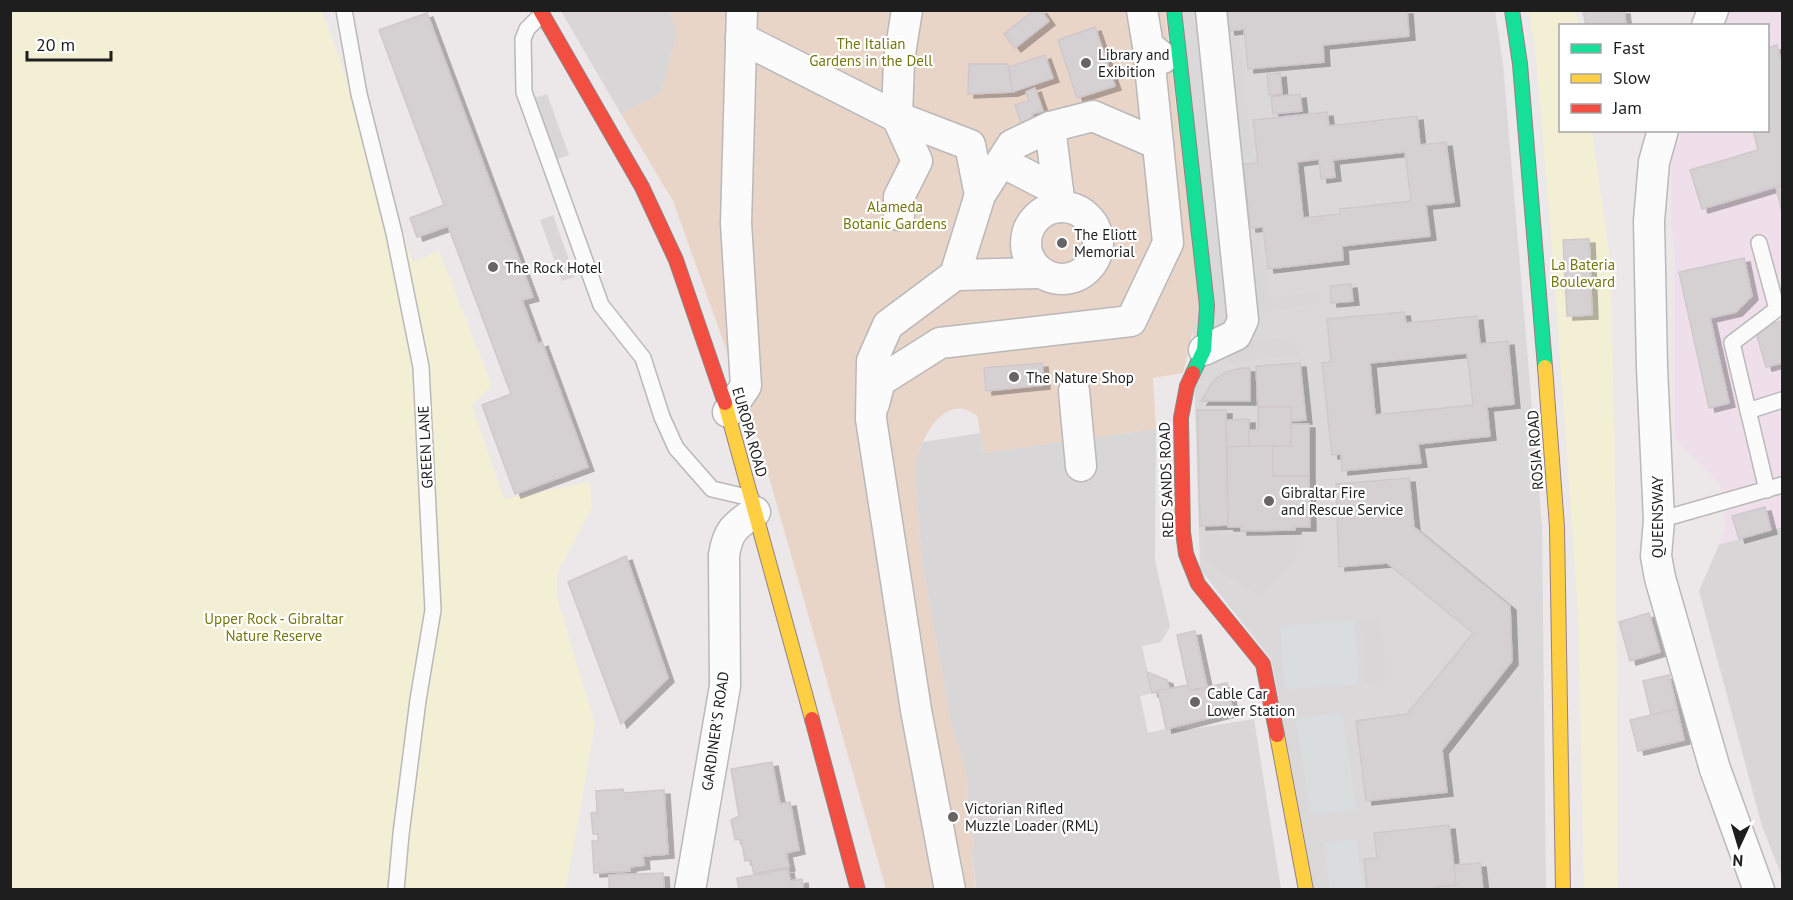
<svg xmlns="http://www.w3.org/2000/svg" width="1793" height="900" font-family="'PT Sans',sans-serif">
	<defs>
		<filter id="shadow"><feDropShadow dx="6" dy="4" stdDeviation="0" flood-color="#0004"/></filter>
	</defs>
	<rect width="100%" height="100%" fill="#ece7e9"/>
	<polygon fill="#dbd8da" points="1183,11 1495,11 1503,64 1542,526 1546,889 1314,889 1271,659 1200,569"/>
	<polygon fill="#eedfea" points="1730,11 1782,11 1782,877 1762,826 1699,591 1726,527 1720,485 1675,438 1675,252 1671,225 1671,160 1682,131 1768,130 1768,26 1724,25"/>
	<path fill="#e9d4c8" d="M670,11H1165L1199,305L1183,373L1153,378L1156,429L984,453L977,415C973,414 968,410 964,409C935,404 916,450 915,472L922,562L951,722L968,779L967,809L974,843L972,854L975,889H886L757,435L673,201L621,114L661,93L677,33Z"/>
	<g fill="#f2efd5">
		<polygon points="10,11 322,11 413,262 439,251 492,386 472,405 504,499 589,482 592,507 557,574 557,597 595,725 566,889 11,889"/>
		<polygon points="1529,11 1576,11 1578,25 1560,26 1560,130 1592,131 1611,265 1616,535 1618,889 1584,889 1578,612 1553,260 1536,57"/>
	</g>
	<g fill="#d8d6d7">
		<polygon points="561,11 670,11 677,33 661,93 621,114"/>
		<polygon points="1239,35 1253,157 1239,159 1225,37"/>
		<polygon points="547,94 569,155 555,160 534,98"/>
		<polygon points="553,215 575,277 562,281 540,220"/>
		<polygon points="1260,232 1270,298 1319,291 1321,303 1258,313 1246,235"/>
		<polygon points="1296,337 1298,355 1229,362 1228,344"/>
		<polygon points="1156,429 1155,560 1170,627 1161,642 1142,646 1152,693 1140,696 1148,733 1166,729 1191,729 1254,719 1281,889 976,889 972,854 974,843 967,809 968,779 951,722 922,562 915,472 916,459 923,442 980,433 984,453"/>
		<polygon points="1782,527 1782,877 1762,826 1699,591 1719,545"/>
		<polygon points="1204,534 1298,536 1296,561 1261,597 1204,561"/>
		<polygon points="1382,619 1386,681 1365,682 1360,620"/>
	</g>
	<g fill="#daddde">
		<polygon points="1354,620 1359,684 1285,689 1280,626"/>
		<polygon points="1342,713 1356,809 1311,815 1296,719"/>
		<polygon points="1356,839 1363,889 1330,889 1324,843"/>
	</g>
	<g fill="#d5d0d2" stroke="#cfc8cc" stroke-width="1.5" fill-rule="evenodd" filter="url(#shadow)">
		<polygon points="1034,10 1041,10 1049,21 1015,48 1004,34"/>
		<polygon points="1226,10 1407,10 1409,36 1323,45 1324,62 1248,69 1244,29 1229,31"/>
		<polygon points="1583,10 1624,10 1626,26 1586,26"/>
		<polygon points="427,13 533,297 522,300 538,344 542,342 588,467 515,494 482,405 511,394 448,226 417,237 410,218 444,205 379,30"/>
		<polygon points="1095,27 1115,86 1077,98 1058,40"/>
		<polygon points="1777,45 1782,65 1782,185 1702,209 1690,170 1758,150 1753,130 1768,130 1768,48"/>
		<polygon points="1045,55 1053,78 1012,92 1009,67"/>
		<polygon points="969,64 1008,64 1012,92 968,94"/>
		<polygon points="1280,73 1282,94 1269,95 1267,75"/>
		<polygon points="1035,88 1043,111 1032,114 1033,119 1021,123 1015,105 1029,101 1026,92"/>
		<polygon points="1300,94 1302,111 1273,114 1271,97"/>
		<path d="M1327,112L1329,126L1417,116L1420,145L1446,142L1454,202L1426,205L1430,236L1342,246L1343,260L1268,269L1263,227L1250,228L1243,164L1258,163L1253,120ZM1405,152L1411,201L1340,209V214L1303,218L1297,162L1319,159L1321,179L1335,177L1333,160Z"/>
		<polygon points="1782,185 1782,212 1776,187"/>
		<polygon points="1589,239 1592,315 1567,316 1563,240"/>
		<polygon points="1744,258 1752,296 1736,312 1710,318 1729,403 1709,408 1679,272"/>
		<polygon points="1351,284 1353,301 1331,303 1330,286"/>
		<path d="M1404,312L1406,323L1477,316L1480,344L1508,341L1514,404L1487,407L1490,436L1418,444L1421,463L1342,471L1341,454L1332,455L1322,363L1331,362L1327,319ZM1467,353L1473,405L1375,415L1370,363Z"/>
		<polygon points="1782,321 1782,363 1766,367 1755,329"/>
		<polygon points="1042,363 1044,385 986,391 984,368"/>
		<polygon points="1300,363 1306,420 1291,421 1291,407 1258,407 1256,366"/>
		<polygon points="1241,368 1250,368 1250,401 1201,401 1214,380 1226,372"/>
		<polygon points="1258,407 1291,407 1291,446 1249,446 1249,430 1258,430"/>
		<polygon points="1197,410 1226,410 1228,525 1200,526"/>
		<polygon points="1249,419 1249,446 1227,447 1226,420"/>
		<polygon points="1291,424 1309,424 1309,476 1273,476 1273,446 1291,446"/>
		<polygon points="1249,446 1273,446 1273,476 1309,476 1310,527 1295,527 1295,530 1241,531 1241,527 1228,527 1227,447"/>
		<polygon points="1409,478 1414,527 1510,606 1512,661 1442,750 1447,792 1366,801 1356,721 1407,714 1473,633 1387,563 1339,567 1336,484"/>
		<polygon points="1765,507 1771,530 1739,539 1732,516"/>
		<polygon points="626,556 668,678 621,724 568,582"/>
		<polygon points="1649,613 1660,652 1630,661 1619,622"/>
		<polygon points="1195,631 1207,687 1189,691 1177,635"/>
		<polygon points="1147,672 1167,680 1169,689 1152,693"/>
		<polygon points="1669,675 1677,709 1651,715 1643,681"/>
		<polygon points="1227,683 1233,712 1166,729 1158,691 1188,685 1189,691"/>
		<polygon points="1677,709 1684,740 1638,751 1630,720"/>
		<polygon points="772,762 780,804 790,802 799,850 786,853 789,867 754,874 751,860 745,861 741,839 735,840 731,820 739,816 731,769"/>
		<polygon points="623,789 624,793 664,790 668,854 643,856 644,865 630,867 630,871 594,873 592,841 598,841 598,834 593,834 591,813 597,812 596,791"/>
		<polygon points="1449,825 1456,885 1435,887 1435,890 1367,890 1364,859 1377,858 1374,833"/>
		<polygon points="1480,863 1483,890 1435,890 1435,887 1456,885 1454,865"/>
		<polygon points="788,869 790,881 802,879 803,890 739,890 737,878"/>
		<polygon points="663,873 664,890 609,890 609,875"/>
	</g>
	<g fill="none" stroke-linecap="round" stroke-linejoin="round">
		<defs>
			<g id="lane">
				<polyline points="344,10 359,94 394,233 421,367 433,610 418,700 401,834 396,890"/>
				<polyline points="542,14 527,29 523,39 524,92 601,305 643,358 662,417 676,448 712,489 751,498"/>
				<polyline points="1759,243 1777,309 1732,343 1767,490"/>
				<polyline points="1748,411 1782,400"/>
				<polyline points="1659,520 1782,485"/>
			</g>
			<g id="street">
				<polyline points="1142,10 1148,46 1163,58"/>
				<polyline points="1707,26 1713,10"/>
				<polyline points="741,38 897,117 970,145 980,195"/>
				<polyline points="1663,130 1654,162 1649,221 1652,368 1659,520 1656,556 1660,578 1715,769 1759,890"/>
				<polyline points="1002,162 1058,191"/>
				<circle cx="1062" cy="243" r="36"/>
				<polyline points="1060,207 1050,127 1093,116 1158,144"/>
				<polyline points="899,215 899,197 917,161 897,117 899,60 907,10"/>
				<polyline points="955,275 1040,273"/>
				<polyline points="1204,350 1236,335 1243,320 1211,10"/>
				<polyline points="1074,391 1081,466"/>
				<polyline points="874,404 880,381 940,343 1131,321 1168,243 1148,46"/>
				<polyline points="728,412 746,386 736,223 742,10"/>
				<path d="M690,890L725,686L724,555C728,530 735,526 755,512"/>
				<polyline points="950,890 916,710 871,419 872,361 888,325 955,275 980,195 1012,145 1050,127"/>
			</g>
			<g id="fast">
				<polyline points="1174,10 1207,306 1204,350 1193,373"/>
				<polyline points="1512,10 1520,64 1545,367"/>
			</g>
			<g id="slow">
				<polyline points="1545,367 1557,527 1563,890"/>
				<polyline points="725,403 812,719"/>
				<polyline points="1277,735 1306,890"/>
			</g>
			<g id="jam">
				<polyline points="540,10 642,187 676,260 725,403"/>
				<polyline points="1193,373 1187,386 1181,418 1183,532 1186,554 1198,584 1263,664 1277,735"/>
				<polyline points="812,719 858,890"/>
			</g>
		</defs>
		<use href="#lane" stroke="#bab8b9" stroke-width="18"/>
		<use href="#street" stroke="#bab8b9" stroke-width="33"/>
		<use href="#fast" stroke="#958181" stroke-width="16"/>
		<use href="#slow" stroke="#958181" stroke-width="16"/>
		<use href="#jam" stroke="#958181" stroke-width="16"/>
		<use href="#lane" stroke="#fcfbfc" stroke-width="15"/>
		<use href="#street" stroke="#fcfbfc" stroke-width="30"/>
		<use href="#fast" stroke="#16e098" stroke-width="14"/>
		<use href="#slow" stroke="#ffcf43" stroke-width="14"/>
		<use href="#jam" stroke="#f24e42" stroke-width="14"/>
	</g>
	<g fill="#666465" stroke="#fff" stroke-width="2">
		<circle cx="1086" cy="63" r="6"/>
		<circle cx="1062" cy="243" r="6"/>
		<circle cx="493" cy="267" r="6"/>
		<circle cx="1014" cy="377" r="6"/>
		<circle cx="1269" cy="501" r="6"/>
		<circle cx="1195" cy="702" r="6"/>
		<circle cx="953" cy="817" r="6"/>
	</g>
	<g text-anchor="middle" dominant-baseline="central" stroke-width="4.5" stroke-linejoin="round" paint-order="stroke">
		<g font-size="15" fill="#767711" stroke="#fff">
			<text x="871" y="43">The Italian<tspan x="871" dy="17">Gardens in the Dell</tspan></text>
			<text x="895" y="206">Alameda<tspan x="895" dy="17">Botanic Gardens</tspan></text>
			<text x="1583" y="264">La Bateria<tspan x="1583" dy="17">Boulevard</tspan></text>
			<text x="274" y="618">Upper Rock - Gibraltar<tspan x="274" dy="17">Nature Reserve</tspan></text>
		</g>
		<g font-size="15" fill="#1e1e1e" stroke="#fff" text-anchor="start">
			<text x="1098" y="54">Library and<tspan x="1098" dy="17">Exibition</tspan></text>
			<text x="1074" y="234">The Eliott<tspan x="1074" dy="17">Memorial</tspan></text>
			<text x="505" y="267">The Rock Hotel</text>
			<text x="1026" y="377">The Nature Shop</text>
			<text x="1281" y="492">Gibraltar Fire<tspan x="1281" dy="17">and Rescue Service</tspan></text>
			<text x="1207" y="693">Cable Car<tspan x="1207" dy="17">Lower Station</tspan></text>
			<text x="965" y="808">Victorian Rifled<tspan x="965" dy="17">Muzzle Loader (RML)</tspan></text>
		</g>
		<g font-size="15" fill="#1e1e1e" stroke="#fff">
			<text transform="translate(750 432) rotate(74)">EUROPA ROAD</text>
			<text transform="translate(425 447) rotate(-93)">GREEN LANE</text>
			<text transform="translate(1535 450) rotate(-94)">ROSIA ROAD</text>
			<text transform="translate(1166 480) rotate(-92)">RED SANDS ROAD</text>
			<text transform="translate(1657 517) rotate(-90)">QUEENSWAY</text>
			<text transform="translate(715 731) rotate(-82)">GARDINER'S ROAD</text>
		</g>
	</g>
	<rect width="1793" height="900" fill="none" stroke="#1e1e1e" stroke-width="24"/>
	<rect x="1559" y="24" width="210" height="108" fill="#ffffff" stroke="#a5a5a5" stroke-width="1.5"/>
	<rect x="1571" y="44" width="30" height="9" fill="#16e098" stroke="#a5a5a5" stroke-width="1.5"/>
	<text x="1613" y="54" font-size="18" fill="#1e1e1e">Fast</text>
	<rect x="1571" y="74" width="30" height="9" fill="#ffcf43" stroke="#a5a5a5" stroke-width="1.5"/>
	<text x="1613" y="84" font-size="18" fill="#1e1e1e">Slow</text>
	<rect x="1571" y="104" width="30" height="9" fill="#f24e42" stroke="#a5a5a5" stroke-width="1.5"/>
	<text x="1613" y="114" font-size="18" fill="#1e1e1e">Jam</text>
	<g transform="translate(1739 846) rotate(184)" stroke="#ffffff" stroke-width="4.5" paint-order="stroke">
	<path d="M0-4.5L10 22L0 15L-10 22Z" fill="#1e1e1e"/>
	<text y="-9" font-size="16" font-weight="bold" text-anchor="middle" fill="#1e1e1e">N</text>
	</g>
	<path d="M27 51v9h84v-9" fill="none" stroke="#1e1e1e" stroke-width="3"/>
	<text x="36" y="51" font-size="18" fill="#1e1e1e" stroke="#ffffff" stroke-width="4.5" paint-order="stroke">20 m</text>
</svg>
